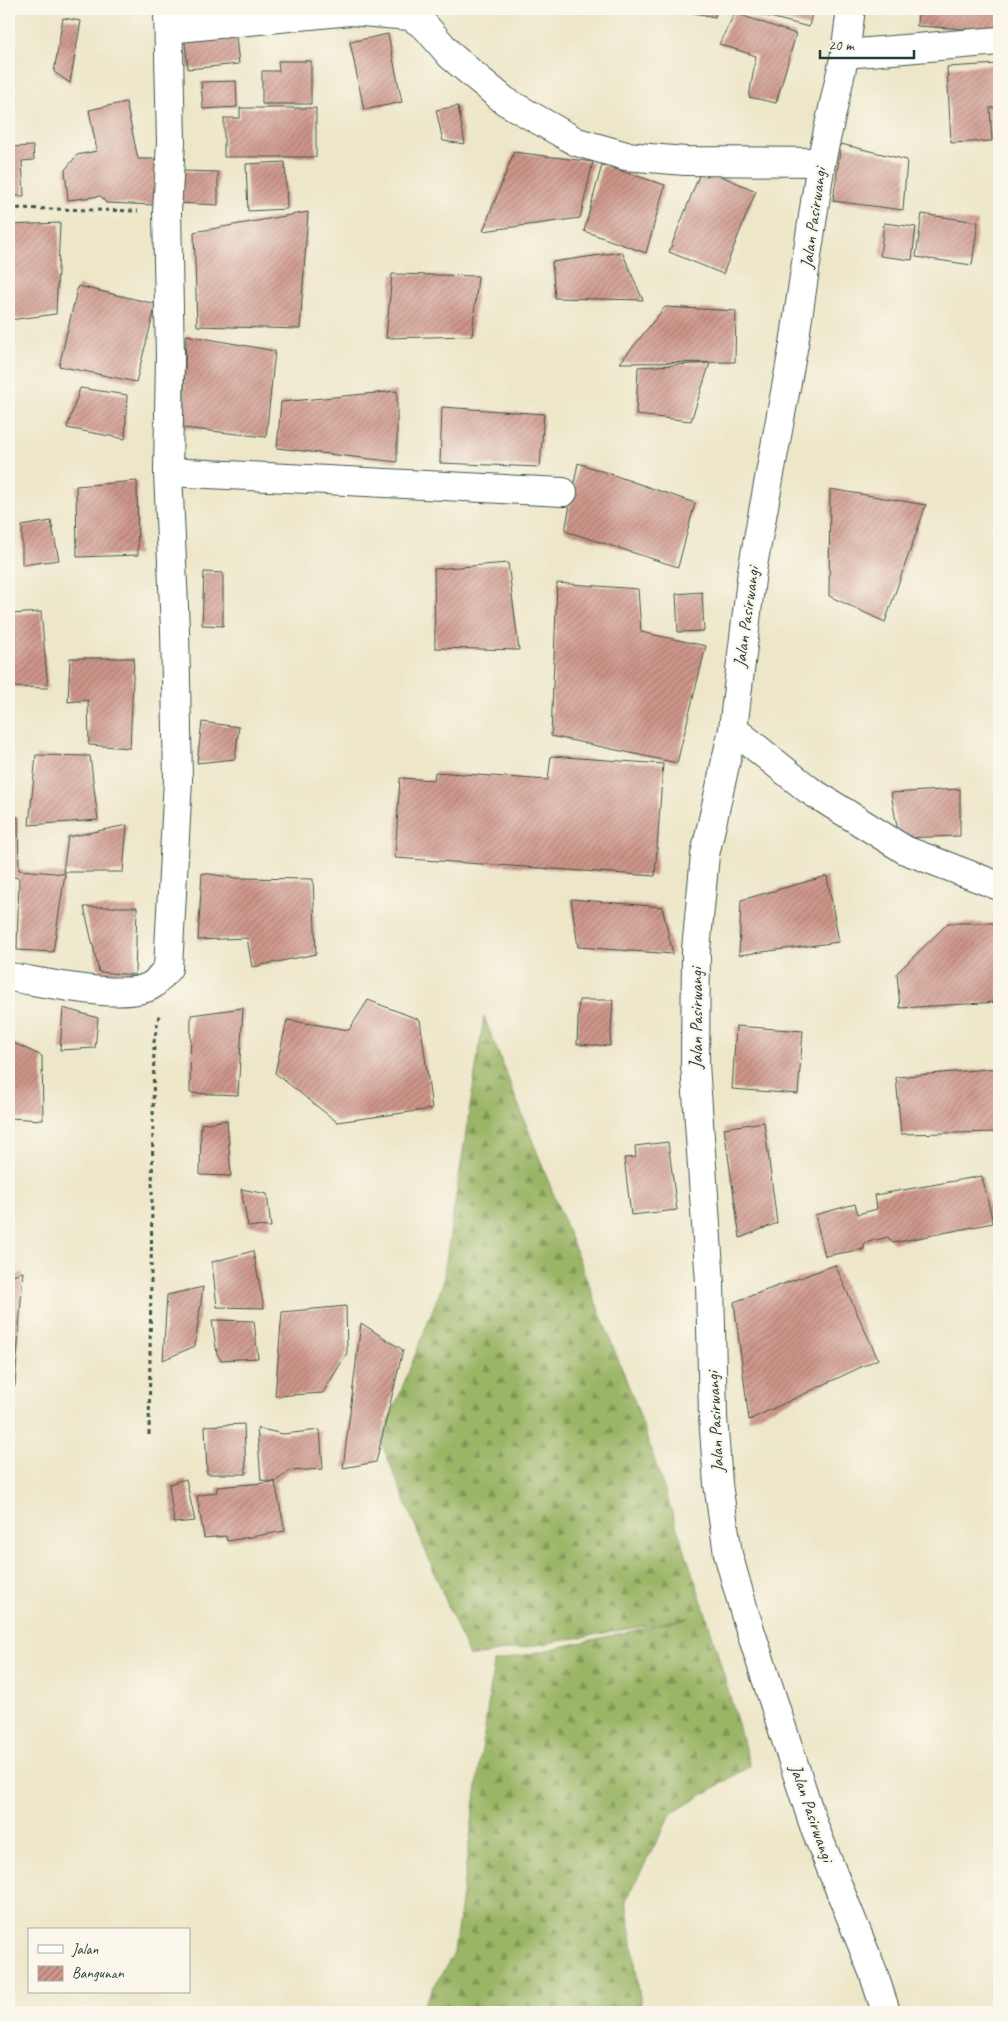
<svg xmlns="http://www.w3.org/2000/svg" width="1008" height="2021" font-family="Caveat,sans-serif">
	<defs>
		<pattern id="forest-firs" width="22" height="20" patternUnits="userSpaceOnUse" patternTransform="scale(1.25)"><rect width="22" height="20" fill="#9bb566"/><path d="M5 1l3.5 6h-7zM16 11l3.5 6h-7z" fill="#7e9455"/></pattern>
		<pattern id="building-hatch" width="6" height="6" patternUnits="userSpaceOnUse" patternTransform="scale(1.25)"><rect width="6" height="6" fill="#ce9589"/><path d="M-1 1l2-2M0 6l6-6M5 7l2-2" fill="none" stroke="#a77b71"/></pattern>
	</defs>
	<rect width="100%" height="100%" fill="#fbf7ec"/>
	<filter id="ink" filterUnits="userSpaceOnUse"><feTurbulence type="fractalNoise" baseFrequency=".02" numOctaves="2"/><feDisplacementMap in="SourceGraphic" scale="10" xChannelSelector="R" yChannelSelector="G"/><feConvolveMatrix kernelMatrix="1 2 1 2 8 2 1 2 1" color-interpolation-filters="sRGB"/></filter>
	<filter id="wash" filterUnits="userSpaceOnUse"><feTurbulence type="fractalNoise" baseFrequency=".0096" numOctaves="4" result="noise"/><feDisplacementMap in="SourceGraphic" scale="20" xChannelSelector="R" yChannelSelector="G"/><feGaussianBlur stdDeviation="1.12" result="paint"/><feColorMatrix in="noise" values="0 0 0 0 0 0 0 0 0 0 0 0 0 0 0 0 0 1.4 0 .05"/><feComposite in="paint" operator="in"/></filter>
	<g filter="url(#wash)">
		<rect width="100%" height="100%" fill="#ede6c8"/>
		<polygon fill="url(#forest-firs)" stroke="#5d794d" points="484,1017 636,1405 706,1614 750,1766 671,1814 626,1900 642,2012 419,2012 454,1953 494,1662 689,1618 469,1657 381,1442 442,1286"/>
		<g id="blocks">
			<g fill="url(#building-hatch)">
				<polygon points="673,9 717,9 715,17"/>
				<polygon points="749,9 813,9 809,27 750,12"/>
				<polygon points="918,9 998,9 997,31 917,26"/>
				<polygon points="735,13 796,34 776,103 749,97 756,56 719,44"/>
				<polygon points="63,18 81,21 70,83 54,72"/>
				<polygon points="235,29 239,64 188,69 184,34"/>
				<polygon points="388,34 402,102 364,110 350,42"/>
				<polygon points="278,61 311,61 311,104 262,104 262,71 279,71"/>
				<polygon points="999,64 999,107 990,108 992,141 951,143 947,67"/>
				<polygon points="236,81 237,107 203,109 201,82"/>
				<polygon points="126,102 138,159 157,159 155,205 106,203 101,196 68,200 65,170 77,155 97,151 89,110"/>
				<polygon points="458,106 465,144 443,141 436,110"/>
				<polygon points="240,108 316,108 316,157 224,157 224,118 240,118"/>
				<polygon points="841,144 907,160 903,210 833,201"/>
				<polygon points="33,146 34,160 22,161 24,196 9,196 9,147"/>
				<polygon points="514,152 593,162 580,218 483,231"/>
				<polygon points="285,162 287,209 248,211 246,164"/>
				<polygon points="602,165 665,185 646,253 584,231"/>
				<polygon points="702,168 756,191 723,274 669,252"/>
				<polygon points="180,171 218,172 218,205 179,203"/>
				<polygon points="308,212 300,329 197,326 194,232"/>
				<polygon points="922,214 978,222 972,265 916,257"/>
				<polygon points="60,223 56,314 9,320 9,225"/>
				<polygon points="884,223 916,227 912,260 880,256"/>
				<polygon points="622,252 643,300 555,298 552,262"/>
				<polygon points="392,274 478,276 472,336 386,338"/>
				<polygon points="78,286 156,304 136,382 59,366"/>
				<polygon points="665,307 736,311 735,362 620,363"/>
				<polygon points="186,335 275,351 266,437 183,428"/>
				<polygon points="710,363 691,421 636,415 638,367"/>
				<polygon points="80,388 127,395 125,439 67,428"/>
				<polygon points="397,391 397,462 277,448 281,402"/>
				<polygon points="442,407 544,414 540,467 440,463"/>
				<polygon points="578,463 695,503 678,567 565,531"/>
				<polygon points="137,481 138,555 77,557 76,486"/>
				<polygon points="830,489 926,505 885,622 829,596"/>
				<polygon points="51,521 59,560 22,565 22,526"/>
				<polygon points="508,563 519,650 435,648 434,569"/>
				<polygon points="204,572 223,573 223,626 202,625"/>
				<polygon points="557,583 638,589 641,632 706,646 677,763 551,736"/>
				<polygon points="702,592 704,631 678,632 676,594"/>
				<polygon points="41,612 48,688 9,687 9,614"/>
				<polygon points="70,658 134,658 130,748 89,745 88,700 68,702"/>
				<polygon points="202,722 239,727 235,759 197,763"/>
				<polygon points="36,755 90,756 98,820 29,825"/>
				<polygon points="551,756 663,764 655,876 395,858 400,778 434,780 435,772 548,780"/>
				<polygon points="960,789 960,836 899,838 891,793"/>
				<polygon points="9,816 18,817 19,870 65,874 53,952 17,950 19,878 9,876"/>
				<polygon points="127,825 123,872 63,872 68,837"/>
				<polygon points="202,873 236,878 313,879 316,954 252,967 247,938 198,940"/>
				<polygon points="827,876 839,942 739,955 741,900"/>
				<polygon points="571,899 662,907 673,954 578,947"/>
				<polygon points="84,907 137,907 135,975 99,972"/>
				<polygon points="948,923 999,923 999,1002 900,1008 897,973"/>
				<polygon points="368,1000 420,1020 432,1109 337,1122 275,1073 287,1020 349,1030"/>
				<polygon points="579,1000 613,1000 610,1046 577,1044"/>
				<polygon points="63,1008 98,1018 95,1048 60,1050"/>
				<polygon points="243,1008 238,1095 190,1093 191,1015"/>
				<polygon points="736,1026 803,1031 798,1094 732,1089"/>
				<polygon points="9,1041 42,1056 43,1120 9,1118"/>
				<polygon points="999,1068 999,1132 901,1134 896,1077"/>
				<polygon points="227,1120 231,1176 200,1175 201,1124"/>
				<polygon points="764,1122 777,1223 740,1238 724,1128"/>
				<polygon points="668,1142 677,1210 631,1215 624,1158 636,1157 635,1146"/>
				<polygon points="982,1176 993,1223 893,1243 888,1237 864,1243 864,1249 825,1256 815,1215 855,1204 858,1214 877,1209 875,1195"/>
				<polygon points="241,1189 267,1194 271,1227 248,1226"/>
				<polygon points="253,1251 264,1308 217,1307 212,1262"/>
				<polygon points="835,1265 878,1359 749,1420 734,1302"/>
				<polygon points="23,1272 15,1386 9,1385 9,1276"/>
				<polygon points="203,1287 195,1346 163,1360 167,1295"/>
				<polygon points="346,1306 347,1353 323,1393 275,1396 282,1312"/>
				<polygon points="212,1320 254,1321 258,1358 221,1360 217,1354"/>
				<polygon points="361,1323 403,1350 376,1462 343,1468"/>
				<polygon points="244,1424 246,1474 207,1474 205,1426"/>
				<polygon points="257,1428 283,1434 320,1430 323,1469 289,1471 275,1482 285,1531 227,1541 226,1536 204,1538 197,1496 217,1492 217,1487 275,1482 261,1480"/>
				<polygon points="186,1479 195,1521 174,1523 169,1484"/>
			</g>
		</g>
	</g>
	<g filter="url(#ink)">
		<use href="#blocks" fill-opacity="0" stroke="#3e564a" stroke-width="1"/>
		<g fill="none" stroke-linecap="round" stroke-linejoin="round">
			<defs>
				<g id="minor">
					<polyline points="851,9 845,54 821,162 794,344 752,571 733,729 705,855 696,950 695,1064 710,1283 713,1417 718,1484 728,1554 745,1614 815,1829 873,1972 886,2012"/>
					<polyline points="169,29 350,11 410,16 426,27 451,56 505,101 577,142 626,156 685,161 821,162"/>
					<polyline points="845,54 999,41"/>
					<polyline points="168,472 563,492"/>
					<polyline points="733,729 809,790 905,850 999,886"/>
					<path d="M9,977C39,981 127,1002 152,985C158,981 163,973 168,968L178,780L175,630L168,472L170,356L167,212L171,142L168,9"/>
				</g>
			</defs>
			<use href="#minor" stroke="#3e564a" stroke-width="30"/>
			<g stroke="#3e564a" stroke-width="3" stroke-dasharray="4 4" stroke-linecap="butt">
				<polyline points="9,208 138,211"/>
				<polyline points="149,1435 154,1042 159,1015"/>
			</g>
			<use href="#minor" stroke="#fff" stroke-width="28"/>
		</g>
	</g>
	<g text-anchor="middle" dominant-baseline="central" stroke-width="4.5" stroke-linejoin="round" paint-order="stroke">
		<g font-size="18" fill="#1f3d34" stroke="#fbf7ec">
			<text transform="translate(813 218) rotate(-82)">Jalan Pasirwangi</text>
			<text transform="translate(746 617) rotate(-82)">Jalan Pasirwangi</text>
			<text transform="translate(696 1018) rotate(-90)">Jalan Pasirwangi</text>
			<text transform="translate(715 1422) rotate(-93)">Jalan Pasirwangi</text>
			<text transform="translate(812 1813) rotate(71)">Jalan Pasirwangi</text>
		</g>
	</g>
	<rect width="1008" height="2021" fill="none" stroke="#fbf7ec" stroke-width="30"/>
	<rect x="28" y="1928" width="162" height="65" fill="#fbf7ec" stroke="#a3ada2"/>
	<rect x="38" y="1945" width="25" height="8" fill="#ffffff" stroke="#a3ada2"/>
	<text x="72" y="1954" font-size="15" fill="#1f3d34">Jalan</text>
	<rect x="38" y="1966" width="25" height="15" fill="url(#building-hatch)" stroke="#a3ada2"/>
	<text x="72" y="1978" font-size="15" fill="#1f3d34">Bangunan</text>
	<path d="M820 50v8h94v-8" fill="none" stroke="#1f3d34" stroke-width="2.5"/>
	<text x="828" y="50" font-size="15" fill="#1f3d34" stroke="#fbf7ec" stroke-width="4" paint-order="stroke">20 m</text>
</svg>
